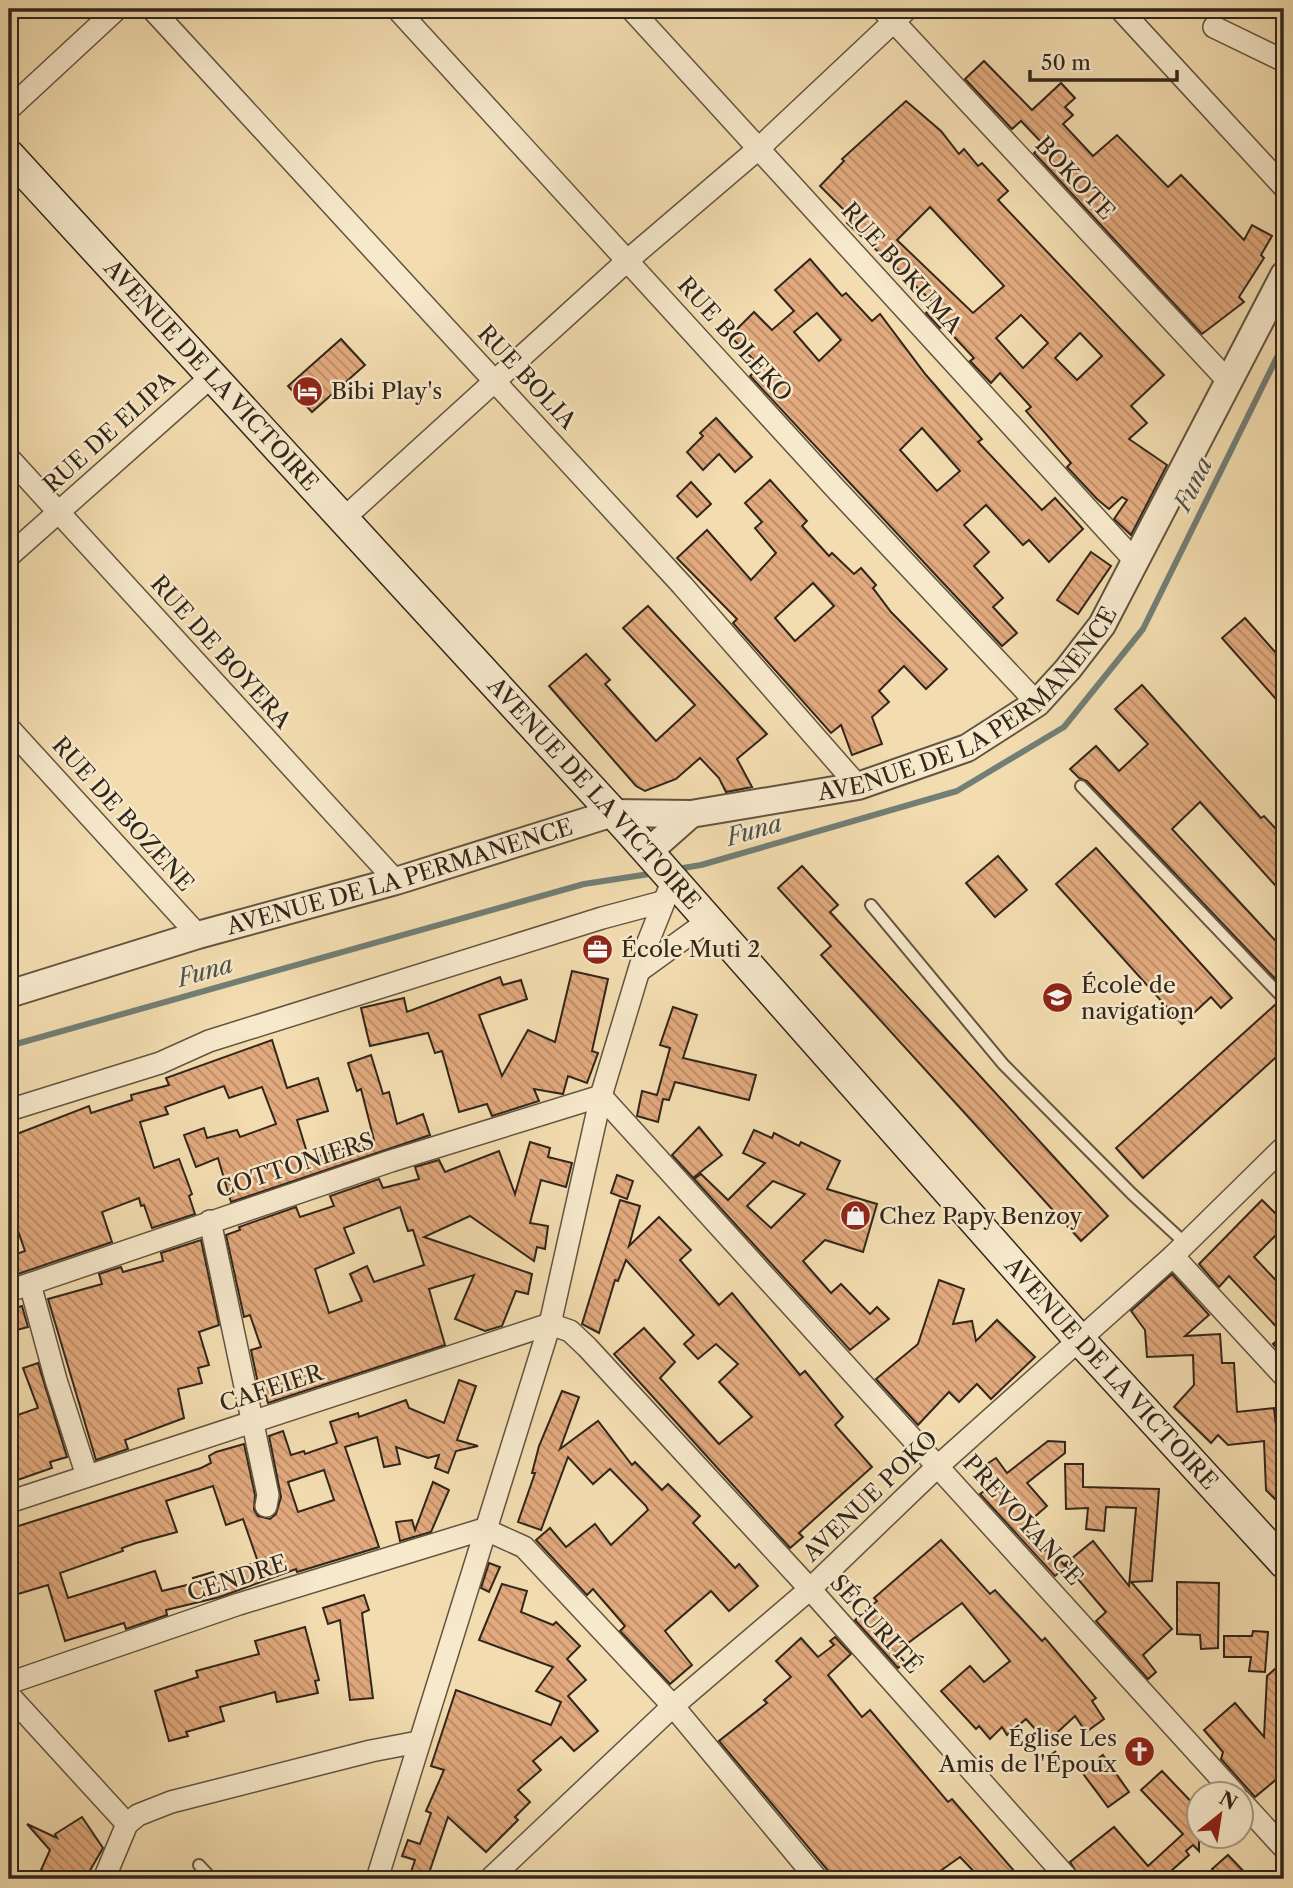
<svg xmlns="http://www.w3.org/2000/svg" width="1293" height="1888" font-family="'Libre Caslon Text',serif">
	<defs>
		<pattern id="building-back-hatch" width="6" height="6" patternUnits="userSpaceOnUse" patternTransform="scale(1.75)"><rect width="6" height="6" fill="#e2aa7e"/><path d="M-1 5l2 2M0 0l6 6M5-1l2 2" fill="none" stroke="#b88a66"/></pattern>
	</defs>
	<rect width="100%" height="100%" fill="#f3ddb0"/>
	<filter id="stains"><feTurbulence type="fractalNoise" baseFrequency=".00286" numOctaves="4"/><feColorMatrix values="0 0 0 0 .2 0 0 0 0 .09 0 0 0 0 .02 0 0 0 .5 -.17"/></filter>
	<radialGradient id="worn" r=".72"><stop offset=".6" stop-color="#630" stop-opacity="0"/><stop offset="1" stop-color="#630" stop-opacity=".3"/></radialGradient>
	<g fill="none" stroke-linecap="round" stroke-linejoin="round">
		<g stroke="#727f76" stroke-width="6">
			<polyline points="677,869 701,865 957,791 1064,727 1143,629 1284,343"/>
			<polyline points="9,1046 584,884 656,873"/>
		</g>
	</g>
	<g fill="url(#building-back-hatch)" stroke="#31261b" stroke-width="2" fill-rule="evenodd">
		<polygon points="984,61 1032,110 1061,83 1075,98 1065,107 1073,115 1063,124 1093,156 1117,135 1168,187 1181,175 1244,240 1252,225 1272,236 1261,255 1264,258 1239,297 1244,302 1202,334 1034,153 1043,144 1021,121 1012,129 965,79"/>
		<path d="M906,101L941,131L959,154L964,149L978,166L982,163L1008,191L998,200L1164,375L1131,406L1147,423L1129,439L1167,465L1131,535L1114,519L1127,500L1122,497L1109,509L1097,499L1067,467L1071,463L1026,411L1031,407L1000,373L991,383L970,361L974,358L943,325L940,328L926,313L935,304L847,223L852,218L820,186L844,161L842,159ZM930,207L1004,286L973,313L897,240ZM1021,315L1048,343L1023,368L996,338ZM1080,333L1102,356L1077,380L1055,358Z"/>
		<path d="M810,259L842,296L846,293L872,321L880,314L926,375L982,439L978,442L1042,510L1055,498L1083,529L1049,562L1029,540L1023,545L986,505L964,525L989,552L974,566L1003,598L993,607L1017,633L1002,646L750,376L760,366L730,336L754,312L772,330L794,311L775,290ZM817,313L841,340L819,361L794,332ZM922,428L960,471L937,491L900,450Z"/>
		<polygon points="341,339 365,365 312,412 288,386"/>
		<polygon points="716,418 752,457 735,472 719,454 703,470 687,452 703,436 700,433"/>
		<path d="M770,480L807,521L802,526L829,556L832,553L854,574L861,568L876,585L873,588L891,612L947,669L926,689L904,666L879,691L889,702L872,717L882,744L852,755L841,725L831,733L733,623L737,619L677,558L707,530L751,580L776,553L755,528L762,522L745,503ZM813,583L834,606L795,641L775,618Z"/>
		<polygon points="691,482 711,504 697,517 677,496"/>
		<polygon points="1091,552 1111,566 1078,614 1057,600"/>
		<polygon points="648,606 767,734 737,759 752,787 726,792 719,778 700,758 676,779 645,791 636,786 549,686 586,654 610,680 605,684 656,741 695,705 623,628"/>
		<polygon points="1245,618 1284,662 1284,689 1275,698 1222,638"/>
		<polygon points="1142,685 1261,818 1264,816 1284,838 1284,895 1200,802 1172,829 1284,950 1284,988 1087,781 1079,778 1070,769 1096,746 1119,771 1148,744 1115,709"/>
		<polygon points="1096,848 1232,998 1221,1008 1211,997 1182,1024 1056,884"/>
		<polygon points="998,856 1027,890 995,917 966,883"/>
		<polygon points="802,866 838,905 830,912 1108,1216 1081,1241 821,955 831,946 778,888"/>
		<polygon points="572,971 608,979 592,1051 598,1053 587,1083 568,1076 563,1094 534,1089 539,1101 492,1116 487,1104 459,1112 442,1051 435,1053 428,1033 370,1046 361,1008 404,998 407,1012 500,977 503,985 521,980 527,999 479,1015 502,1076 528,1030 555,1042"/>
		<polygon points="1277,1003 1284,1007 1284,1050 1143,1178 1116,1148"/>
		<polygon points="673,1007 697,1015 683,1058 756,1075 749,1100 675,1082 669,1100 663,1099 658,1122 637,1116 642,1091 657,1095 670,1048 660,1045"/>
		<polygon points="272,1040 287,1088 318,1078 328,1111 297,1120 309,1159 374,1140 361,1089 357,1091 348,1063 371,1055 383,1094 389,1092 397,1124 423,1114 430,1135 231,1202 218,1158 196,1167 184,1135 204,1128 207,1138 237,1130 240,1137 276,1124 262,1087 229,1098 224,1086 165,1107 168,1114 140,1122 154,1168 179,1159 192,1194 189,1196 195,1214 152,1228 144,1205 141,1206 139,1198 102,1212 112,1242 9,1277 9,1257 25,1251 9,1205 9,1137 89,1106 91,1113 132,1100 131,1095 169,1085 166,1078"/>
		<polygon points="699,1127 722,1155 693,1178 672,1155"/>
		<path d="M754,1130L772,1138L774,1133L799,1146L801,1142L840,1161L827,1189L877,1204L863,1252L825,1240L803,1261L831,1293L841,1284L870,1314L877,1307L889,1319L850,1350L694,1179L701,1174L728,1200L765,1163L743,1153ZM773,1181L805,1194L771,1228L747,1206Z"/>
		<path d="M530,1142L550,1148L548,1157L572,1163L566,1187L541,1180L530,1223L548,1226L545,1249L537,1247L534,1261L470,1216L424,1237L532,1274L528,1294L516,1291L502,1326L485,1331L455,1319L474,1275L429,1289L445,1345L268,1403L264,1391L260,1393L251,1350L261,1347L250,1315L244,1317L226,1235L240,1230L239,1227L296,1207L300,1217L334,1206L330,1196L379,1179L383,1188L419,1179L415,1167L439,1160L445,1172L499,1151L515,1194ZM400,1207L408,1231L413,1230L424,1265L374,1282L367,1266L350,1274L362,1301L329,1313L315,1269L354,1253L344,1228Z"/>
		<polygon points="617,1175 633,1181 627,1199 611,1193"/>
		<polygon points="620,1200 640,1206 629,1246 659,1217 691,1250 680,1260 719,1305 732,1293 800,1375 805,1371 843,1417 835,1425 872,1467 799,1533 803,1537 790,1548 614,1354 644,1328 675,1362 660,1378 719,1444 752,1417 719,1382 738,1364 716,1344 698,1359 684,1344 694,1335 626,1260 618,1281 615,1280 599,1333 582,1324"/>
		<polygon points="1262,1200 1284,1222 1284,1227 1254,1257 1284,1289 1284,1357 1273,1344 1284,1335 1229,1276 1219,1287 1199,1264"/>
		<polygon points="201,1240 219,1325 199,1332 209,1365 198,1368 202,1383 178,1389 184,1418 125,1440 128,1449 96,1460 48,1299 102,1284 99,1274 121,1267 123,1272 163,1261 161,1253"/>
		<polygon points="1172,1274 1209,1315 1185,1336 1220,1334 1222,1363 1234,1363 1237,1412 1274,1408 1279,1451 1284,1451 1284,1508 1266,1490 1264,1441 1228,1445 1218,1435 1211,1443 1174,1407 1194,1385 1193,1355 1147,1357 1145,1330 1131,1311"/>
		<polygon points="939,1280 964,1289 953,1324 972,1321 976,1341 997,1320 1035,1357 991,1399 977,1384 959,1402 949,1392 918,1425 876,1379 918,1344"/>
		<polygon points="22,1306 28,1327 9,1332 9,1310"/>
		<polygon points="38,1363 67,1457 50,1462 52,1468 9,1483 9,1418 38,1408 23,1368"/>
		<path d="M459,1380L476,1386L457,1440L478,1446L456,1451L448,1473L435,1468L439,1455L428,1458L396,1447L400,1464L384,1467L377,1437L345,1447L379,1547L297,1572L296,1569L220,1597L166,1610L167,1615L126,1629L124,1623L65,1641L48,1585L18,1594L9,1565V1529L201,1468L211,1463L209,1456L216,1452L244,1444L255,1495L254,1510L258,1516L270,1519L276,1514L281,1497L269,1436L283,1431L291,1455L304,1451L305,1454L337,1443L330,1422L358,1413L359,1417L406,1400L409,1408L444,1423ZM324,1470L334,1500L298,1512L288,1482ZM213,1486L226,1525L243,1519L258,1562L214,1576L213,1572L193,1578L195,1583L162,1591L155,1571L68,1598L60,1573L123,1551L122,1548L136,1543L177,1532L166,1501Z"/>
		<polygon points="562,1391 579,1397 560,1449 598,1421 632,1465 635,1462 662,1490 668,1484 700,1516 693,1523 735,1568 739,1564 758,1586 729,1611 711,1591 665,1631 692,1665 670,1684 620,1631 625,1626 593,1589 587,1595 536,1540 550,1528 566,1547 595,1524 611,1545 648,1510 646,1506 610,1469 593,1484 568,1457 541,1530 518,1522 535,1473 532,1473 539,1446"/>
		<polygon points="1048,1441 1065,1442 1065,1453 1027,1483 1047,1506 1023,1527 1044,1551 1048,1547 1066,1567 1055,1576 980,1494 993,1485 982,1467 996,1458 1007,1473"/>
		<polygon points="1065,1464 1083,1464 1083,1487 1159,1489 1152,1581 1131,1582 1172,1629 1143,1655 1156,1672 1148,1679 1096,1621 1106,1612 1065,1564 1093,1541 1129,1586 1136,1508 1106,1507 1104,1531 1086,1529 1088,1508 1066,1509"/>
		<polygon points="433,1482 449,1490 431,1532 400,1541 396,1522 412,1520 415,1530"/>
		<polygon points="941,1540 990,1594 995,1590 1042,1641 1045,1638 1096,1698 1092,1701 1104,1719 1086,1732 1075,1716 1047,1742 1026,1719 1007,1735 1002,1727 990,1739 979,1726 976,1729 941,1691 970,1666 984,1682 1010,1661 962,1603 896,1652 905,1662 898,1668 855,1620 877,1601 874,1598"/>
		<polygon points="489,1563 500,1567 489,1592 481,1588"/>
		<polygon points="1177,1582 1219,1583 1218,1648 1201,1649 1200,1635 1177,1634"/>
		<polygon points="502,1584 527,1591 521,1612 553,1625 556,1622 580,1646 567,1659 586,1680 568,1696 598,1731 574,1751 561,1737 533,1761 541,1770 518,1790 530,1802 515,1817 518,1820 486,1852 448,1817 427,1879 423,1879 410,1875 415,1860 402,1856 408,1840 420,1844 431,1813 426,1811 444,1770 431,1766 456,1690 551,1725 561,1702 536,1691 553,1667 479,1640"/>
		<polygon points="364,1595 369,1610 362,1613 373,1698 350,1700 340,1620 328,1624 323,1608"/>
		<polygon points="305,1627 319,1680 315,1681 318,1693 277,1702 275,1692 220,1707 224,1721 186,1732 188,1736 169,1741 155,1691 198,1677 196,1671 259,1654 255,1641"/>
		<polygon points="1253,1631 1268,1632 1265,1672 1249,1671 1251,1657 1224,1657 1224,1636 1252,1636"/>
		<polygon points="835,1637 851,1654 828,1675 862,1717 870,1710 948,1802 952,1799 1021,1879 981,1879 960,1857 929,1879 835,1879 719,1741 767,1703 764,1700 791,1677 776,1661 801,1638 818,1657 834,1645 830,1641"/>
		<polygon points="1284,1661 1284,1773 1255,1797 1221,1759 1223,1752 1204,1730 1235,1703 1264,1737 1267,1676"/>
		<polygon points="1103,1755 1129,1792 1108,1807 1081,1771"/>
		<polygon points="1162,1771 1199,1810 1199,1851 1193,1845 1186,1851 1189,1855 1162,1879 1081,1879 1070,1862 1114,1827 1148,1866 1183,1834 1141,1790"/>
		<polygon points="82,1817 103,1848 85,1879 37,1879 50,1850 27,1824 57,1838 55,1834"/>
		<polygon points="1228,1855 1251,1879 1222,1879 1212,1869"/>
	</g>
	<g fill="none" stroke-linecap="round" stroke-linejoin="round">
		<defs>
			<g id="service">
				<polyline points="1081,786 1284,999"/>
				<polyline points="871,905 1003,1064 1132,1194 1186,1244"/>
				<polyline points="199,1865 212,1879"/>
			</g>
			<g id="minor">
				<polyline points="152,9 682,585 858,786"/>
				<polyline points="397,9 834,487 1037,703"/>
				<polyline points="631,9 1136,562"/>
				<polyline points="882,9 1230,383"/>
				<polyline points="1120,9 1284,187"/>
				<polyline points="1214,27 1284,61"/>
				<polyline points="9,109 117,9"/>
				<polyline points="9,458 396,881"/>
				<polyline points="342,520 628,260 758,149 907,9"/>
				<polyline points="9,556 212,376"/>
				<polyline points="9,728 198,935"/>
				<polyline points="639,971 708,921"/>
				<polyline points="9,1110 160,1063 209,1041 602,918 662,902"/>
				<polyline points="210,1221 268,1495 266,1506"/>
				<polyline points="1173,1256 1284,1376"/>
				<polyline points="30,1284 56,1380 87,1476"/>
				<polyline points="9,1291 391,1161 601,1096 1235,1794"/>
				<polyline points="9,1502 550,1324 570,1331 587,1347 810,1589 1068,1879"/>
				<polyline points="9,1683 239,1604 484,1529 524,1547 673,1706 817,1879"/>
				<polyline points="9,1695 127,1824"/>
				<polyline points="1240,1800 1284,1848"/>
				<polyline points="104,1879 127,1824 138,1815 171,1802 371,1751 418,1742"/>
				<polyline points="377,1879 550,1324 601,1096 646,947 672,882"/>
				<polyline points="490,1879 673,1706 810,1589 938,1466 1173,1256 1284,1147"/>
			</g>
			<g id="tertiary">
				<polyline points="648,852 691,814"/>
				<path id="s1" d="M9,994L198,935L396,881L613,813L691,814L858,786L967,748L1037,703L1068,669L1102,625L1284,275"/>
			</g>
			<g id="secondary">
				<path id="s2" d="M9,155L628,829L1078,1338L1284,1563"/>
			</g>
		</defs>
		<use href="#service" stroke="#625440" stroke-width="14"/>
		<use href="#minor" stroke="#625440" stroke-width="24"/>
		<use href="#tertiary" stroke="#625440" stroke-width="30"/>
		<use href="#secondary" stroke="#31261b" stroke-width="33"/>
		<use href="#service" stroke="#f7e9cc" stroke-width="10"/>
		<use href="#minor" stroke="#f7e9cc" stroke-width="21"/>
		<use href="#tertiary" stroke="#f7e9cc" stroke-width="26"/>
		<use href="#secondary" stroke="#f7e9cc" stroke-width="30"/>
	</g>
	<defs>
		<symbol id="hotel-disc" viewBox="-11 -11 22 22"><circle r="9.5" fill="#8f2418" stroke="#f7e9cc"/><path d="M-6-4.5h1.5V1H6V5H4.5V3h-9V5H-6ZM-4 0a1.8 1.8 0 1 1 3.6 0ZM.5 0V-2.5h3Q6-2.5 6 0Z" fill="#fff"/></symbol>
		<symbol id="office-disc" viewBox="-11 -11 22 22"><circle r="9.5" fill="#8f2418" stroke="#f7e9cc"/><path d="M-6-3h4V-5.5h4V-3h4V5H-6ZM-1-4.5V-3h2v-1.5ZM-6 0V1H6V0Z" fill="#fff"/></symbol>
		<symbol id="school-disc" viewBox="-11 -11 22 22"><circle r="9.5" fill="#8f2418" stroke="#f7e9cc"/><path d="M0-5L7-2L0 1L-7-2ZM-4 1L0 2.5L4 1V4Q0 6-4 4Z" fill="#fff"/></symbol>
		<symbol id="shop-disc" viewBox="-11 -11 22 22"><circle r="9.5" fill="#8f2418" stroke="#f7e9cc"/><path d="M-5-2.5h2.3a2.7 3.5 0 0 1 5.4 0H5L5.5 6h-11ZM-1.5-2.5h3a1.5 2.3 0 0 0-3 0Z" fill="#fff"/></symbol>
		<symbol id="church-disc" viewBox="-11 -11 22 22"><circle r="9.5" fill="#8f2418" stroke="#f7e9cc"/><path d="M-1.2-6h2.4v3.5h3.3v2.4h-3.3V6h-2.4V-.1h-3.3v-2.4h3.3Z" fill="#fff"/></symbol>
	</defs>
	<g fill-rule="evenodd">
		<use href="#hotel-disc" x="290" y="374" width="35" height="35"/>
		<use href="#office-disc" x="580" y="932" width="35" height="35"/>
		<use href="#school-disc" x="1040" y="980" width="35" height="35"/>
		<use href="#shop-disc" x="838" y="1198" width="35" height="35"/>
		<use href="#church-disc" x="1122" y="1734" width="35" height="35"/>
	</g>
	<g text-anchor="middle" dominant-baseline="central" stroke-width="5" stroke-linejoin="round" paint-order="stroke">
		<g font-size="23" fill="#31261b" stroke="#f7e9cc">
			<text transform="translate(1075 178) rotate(47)">BOKOTE</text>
			<text transform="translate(902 268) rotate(48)">RUE BOKUMA</text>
			<text transform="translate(735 339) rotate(48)">RUE BOLEKO</text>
			<text stroke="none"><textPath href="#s2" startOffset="299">AVENUE DE LA VICTOIRE</textPath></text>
			<text transform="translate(527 377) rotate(47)">RUE BOLIA</text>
			<text transform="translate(109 432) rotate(-42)">RUE DE ELIPA</text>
			<text transform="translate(221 652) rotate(48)">RUE DE BOYERA</text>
			<text stroke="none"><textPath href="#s1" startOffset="1017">AVENUE DE LA PERMANENCE</textPath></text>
			<text stroke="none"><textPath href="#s2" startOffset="866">AVENUE DE LA VICTOIRE</textPath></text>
			<text transform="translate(123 814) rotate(48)">RUE DE BOZENE</text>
			<text stroke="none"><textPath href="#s1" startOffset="408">AVENUE DE LA PERMANENCE</textPath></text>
			<text transform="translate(295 1165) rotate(-18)">COTTONIERS</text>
			<text stroke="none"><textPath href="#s2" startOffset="1643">AVENUE DE LA VICTOIRE</textPath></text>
			<text transform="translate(271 1388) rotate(-18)">CAFEIER</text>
			<text transform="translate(870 1496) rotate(-44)">AVENUE POKO</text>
			<text transform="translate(1023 1520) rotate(48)">PREVOYANCE</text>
			<text transform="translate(237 1578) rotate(-18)">CENDRE</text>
			<text transform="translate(876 1624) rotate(48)">SÉCURITÉ</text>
		</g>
		<g font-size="23" fill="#31261b" stroke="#f7e9cc" text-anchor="start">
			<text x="331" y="391">Bibi Play's</text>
			<text x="621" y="949">École Muti 2</text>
			<text x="1081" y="985">École de<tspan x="1081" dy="26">navigation</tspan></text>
			<text x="879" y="1216">Chez Papy Benzoy</text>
			<text x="1117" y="1738" text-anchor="end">Église Les<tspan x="1117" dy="26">Amis de l'Époux</tspan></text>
		</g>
		<g font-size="24" font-style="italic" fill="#515348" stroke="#f7e9cc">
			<text transform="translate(1193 484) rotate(-64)">Funa</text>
			<text transform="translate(754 830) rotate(-16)">Funa</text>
			<text transform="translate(205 971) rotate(-16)">Funa</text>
		</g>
	</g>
	<rect width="1293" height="1888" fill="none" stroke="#f3ddb0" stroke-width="35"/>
	<rect x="10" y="10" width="1272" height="1867" fill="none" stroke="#31261b" stroke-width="3.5"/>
	<rect x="18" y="18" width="1258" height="1853" fill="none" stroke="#31261b" stroke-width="2"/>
	<g transform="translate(1220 1815) rotate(30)"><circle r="33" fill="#f7e9cc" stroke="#a89b85" stroke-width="2"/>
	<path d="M0-5L12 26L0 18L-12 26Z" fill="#8f2418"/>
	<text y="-10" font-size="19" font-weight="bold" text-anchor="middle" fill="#31261b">N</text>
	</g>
	<path d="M1030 70v10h147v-10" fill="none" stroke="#31261b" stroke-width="3.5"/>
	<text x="1041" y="70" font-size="21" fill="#31261b" stroke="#f7e9cc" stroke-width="5" paint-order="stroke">50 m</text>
	<rect width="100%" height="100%" filter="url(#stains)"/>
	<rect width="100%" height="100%" fill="url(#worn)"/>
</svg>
